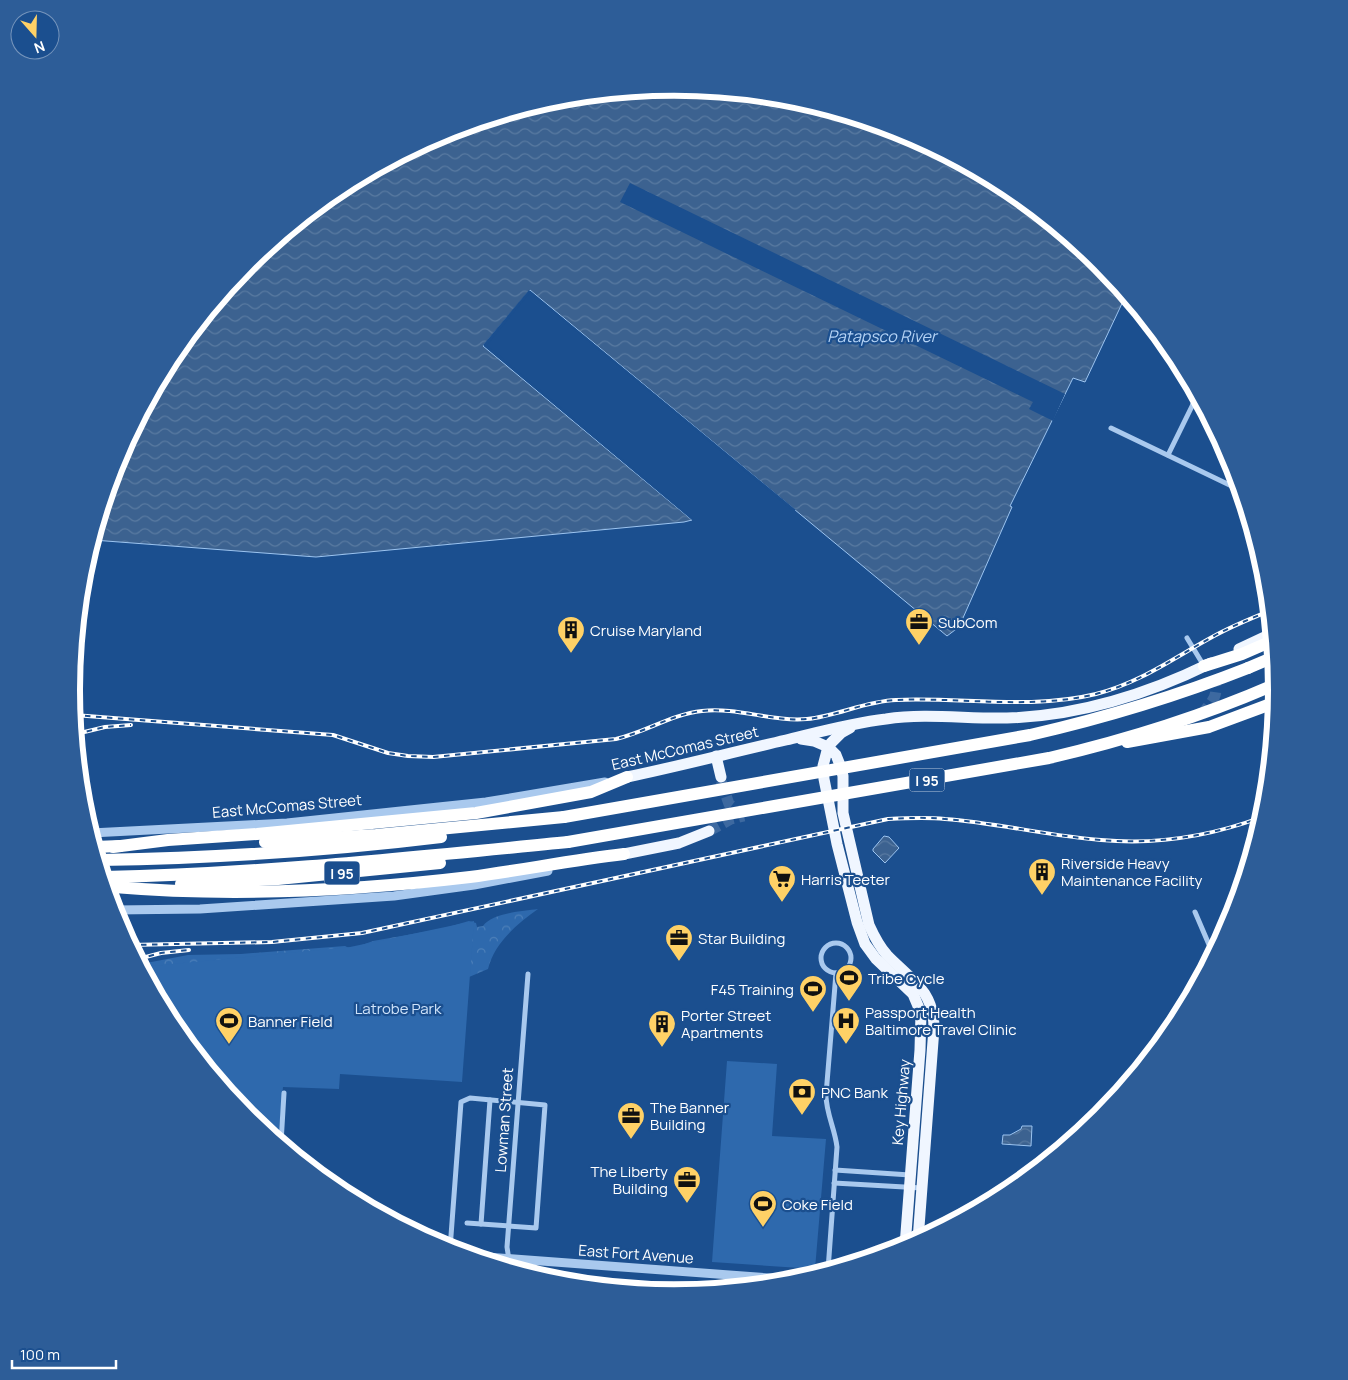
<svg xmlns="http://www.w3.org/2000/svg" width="1348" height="1380" font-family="Manrope,sans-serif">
	<defs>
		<pattern id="forest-crowns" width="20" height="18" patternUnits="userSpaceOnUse" patternTransform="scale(1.25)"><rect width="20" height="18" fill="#2e69ad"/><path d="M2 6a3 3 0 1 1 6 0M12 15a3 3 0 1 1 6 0" fill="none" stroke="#4d80b9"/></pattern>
		<pattern id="water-waves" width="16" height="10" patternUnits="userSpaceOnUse" patternTransform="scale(1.25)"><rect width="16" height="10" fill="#3c6290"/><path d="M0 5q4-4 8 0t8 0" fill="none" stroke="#597aa1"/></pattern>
	</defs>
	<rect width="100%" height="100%" fill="#1b4f8f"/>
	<path fill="url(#forest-crowns)" d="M538,909C518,923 494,943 488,969L469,977H147L141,964L188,955L241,954L345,946L351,949L373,941L441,929L469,921L476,923L477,927L483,926C492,913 523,911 538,909Z"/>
	<g fill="#2e69ad">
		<polygon points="474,921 462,1082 340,1074 339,1089 283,1087 278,1141 248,1116 173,1025 142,967 350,947"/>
		<polygon points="727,1061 777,1064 772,1136 826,1139 815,1269 712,1262"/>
	</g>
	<g fill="url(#water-waves)" stroke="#9cc4f0">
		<polygon points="674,87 792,99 905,133 1009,189 1100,264 1126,295 1085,382 1073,378 1014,498 1010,506 1012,507 959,627 947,636 530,290 483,346 692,520 684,522 316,557 93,540 117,459 173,355 248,264 339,189 444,133 557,99"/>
		<polygon points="884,836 889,837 899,848 885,863 873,851 873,849"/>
		<polygon points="1022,1126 1032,1126 1031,1146 1002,1144 1003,1135 1010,1135 1021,1129"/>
	</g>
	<g fill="#1b4f8f">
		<polygon points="630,183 1065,394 1053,421 1029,409 1033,402 620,202"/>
		<polygon points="529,290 796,510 793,511 530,293 487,345 695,520 692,520 483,345"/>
	</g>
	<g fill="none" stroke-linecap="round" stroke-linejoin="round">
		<g stroke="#3d69a0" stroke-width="11" stroke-dasharray="11 5.5" stroke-linecap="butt">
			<path d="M1201,715C1215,698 1222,693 1209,672"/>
			<polyline points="721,781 729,804 743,815"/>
			<polyline points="709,831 731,819 744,816"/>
		</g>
		<g stroke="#a9c9ee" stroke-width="5">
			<polyline points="1193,404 1204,409"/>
			<polyline points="1111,428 1240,490"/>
			<polyline points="1168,455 1197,396"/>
			<polyline points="1187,638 1204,666"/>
			<polyline points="1195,912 1213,954"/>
			<circle cx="836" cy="958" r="15"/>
			<polyline points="281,1143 284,1093"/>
			<polyline points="835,1170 910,1175"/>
			<polyline points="834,1183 922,1188"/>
			<polyline points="481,1224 490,1100"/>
			<polyline points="450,1249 461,1102 470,1098 545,1105 536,1228 467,1223"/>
			<polyline points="510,1267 507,1247 528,974"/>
			<path d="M828,1270L837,1147C835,1129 826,1113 826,1095L836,973"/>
		</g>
		<g stroke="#a9c9ee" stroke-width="9">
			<polyline points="91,833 287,823 486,802 605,782"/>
			<polyline points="114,910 200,909 394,896 474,885 548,871"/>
			<polyline points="473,1256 797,1280"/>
		</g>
		<g stroke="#f0f6ff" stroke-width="11">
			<polyline points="1239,649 1271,634"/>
			<polyline points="850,728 841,733 831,743 828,747 823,766 824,779 837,844 857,922 865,944 876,959 913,994 921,1013 920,1050 905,1246"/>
			<path d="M801,739L814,741L828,747L836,755L840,765L843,776V813L869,925C874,936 879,946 887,955C910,979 934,990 934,1028L918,1240"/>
			<polyline points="716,756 721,777"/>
			<path d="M627,777C680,766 733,752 786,740C819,732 852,723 886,719C926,713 967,719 1007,718C1078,716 1148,694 1211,663"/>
			<polyline points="624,854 679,843 709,831"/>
		</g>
		<g stroke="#fff" stroke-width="12">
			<polyline points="1204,666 1242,654 1272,641"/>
			<polyline points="1248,668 1274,657"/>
			<polyline points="1127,742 1209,727 1276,702"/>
			<polyline points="265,842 376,835 564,817"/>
			<polyline points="95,847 120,846"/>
			<polyline points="113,847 168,840 257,834 476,813 591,792 627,777"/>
			<path d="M99,860C213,858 327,851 441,837"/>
			<path d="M104,877C259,874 414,857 568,842"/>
			<polyline points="181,884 278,879 440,863"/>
			<path d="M114,887C232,897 352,891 470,877C522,870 573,860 624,854"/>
		</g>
		<defs>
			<g id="rail">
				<path d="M74,715L333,735L388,753L408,756L433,757L616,739C646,732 672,714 702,711C738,707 772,722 807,719C837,716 866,701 896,700C962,697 1030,710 1096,694C1140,683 1175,657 1214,636C1232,626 1250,619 1269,611"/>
				<polyline points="76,734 105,727 131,725"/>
				<path d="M130,945L272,942L362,933L888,819C907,818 926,817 945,819C998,823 1049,836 1101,840C1155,845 1211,836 1262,817"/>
				<polyline points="138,959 161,953 189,950"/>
			</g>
		</defs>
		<use href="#rail" stroke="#fff" stroke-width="4"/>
		<use href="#rail" stroke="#1b4f8f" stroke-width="2" stroke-dasharray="5.5" stroke-linecap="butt"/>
		<g stroke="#fff" stroke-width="12">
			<path d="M564,817L1030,735C1104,718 1177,696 1248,668"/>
			<path d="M568,842L1049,758C1126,740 1203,716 1276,684"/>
		</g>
	</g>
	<defs>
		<symbol id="office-pin" viewBox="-11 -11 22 30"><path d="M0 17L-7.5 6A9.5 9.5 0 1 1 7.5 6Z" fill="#ffd166" stroke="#1b4f8f"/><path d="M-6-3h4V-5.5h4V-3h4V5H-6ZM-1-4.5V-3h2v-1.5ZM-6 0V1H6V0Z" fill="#111"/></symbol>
		<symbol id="building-pin" viewBox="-11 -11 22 30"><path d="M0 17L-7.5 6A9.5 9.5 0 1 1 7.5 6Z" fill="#ffd166" stroke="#1b4f8f"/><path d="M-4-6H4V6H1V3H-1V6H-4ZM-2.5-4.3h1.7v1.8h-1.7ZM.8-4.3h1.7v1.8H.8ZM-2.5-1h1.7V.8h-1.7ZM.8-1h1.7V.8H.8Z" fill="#111"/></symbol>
		<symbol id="supermarket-pin" viewBox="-11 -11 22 30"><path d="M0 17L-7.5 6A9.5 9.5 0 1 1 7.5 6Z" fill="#ffd166" stroke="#1b4f8f"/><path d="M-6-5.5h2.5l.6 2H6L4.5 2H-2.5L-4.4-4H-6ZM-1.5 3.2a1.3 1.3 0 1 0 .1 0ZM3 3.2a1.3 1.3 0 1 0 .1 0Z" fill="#111"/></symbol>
		<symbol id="stadium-pin" viewBox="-11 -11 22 30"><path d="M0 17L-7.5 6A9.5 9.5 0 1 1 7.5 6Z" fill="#ffd166" stroke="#1b4f8f"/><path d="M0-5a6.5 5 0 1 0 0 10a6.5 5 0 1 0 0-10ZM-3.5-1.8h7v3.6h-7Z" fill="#111"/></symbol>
		<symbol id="hospital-pin" viewBox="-11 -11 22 30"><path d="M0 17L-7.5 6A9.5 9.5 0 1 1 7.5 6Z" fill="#ffd166" stroke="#1b4f8f"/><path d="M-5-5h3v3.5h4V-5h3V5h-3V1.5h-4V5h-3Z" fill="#111"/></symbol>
		<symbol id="bank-pin" viewBox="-11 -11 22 30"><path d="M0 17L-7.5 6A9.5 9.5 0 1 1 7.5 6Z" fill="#ffd166" stroke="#1b4f8f"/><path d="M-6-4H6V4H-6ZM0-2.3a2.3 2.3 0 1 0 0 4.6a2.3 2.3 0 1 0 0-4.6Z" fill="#111"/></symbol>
	</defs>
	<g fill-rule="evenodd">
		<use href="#office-pin" x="903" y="606" width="32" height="43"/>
		<use href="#building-pin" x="555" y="614" width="32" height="43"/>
		<use href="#building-pin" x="1026" y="856" width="32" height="43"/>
		<use href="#supermarket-pin" x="766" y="863" width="32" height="43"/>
		<use href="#office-pin" x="663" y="922" width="32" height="43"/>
		<use href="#stadium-pin" x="833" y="962" width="32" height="43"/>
		<use href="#stadium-pin" x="797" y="973" width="32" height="43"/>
		<use href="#stadium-pin" x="213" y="1005" width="32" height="43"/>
		<use href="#hospital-pin" x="830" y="1005" width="32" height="43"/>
		<use href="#building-pin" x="646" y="1008" width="32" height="43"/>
		<use href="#bank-pin" x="786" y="1076" width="32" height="43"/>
		<use href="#office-pin" x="615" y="1100" width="32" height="43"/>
		<use href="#office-pin" x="671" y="1164" width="32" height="43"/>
		<use href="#stadium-pin" x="747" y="1188" width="32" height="43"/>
	</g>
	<g text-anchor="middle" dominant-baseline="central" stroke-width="4.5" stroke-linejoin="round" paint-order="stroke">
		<g fill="#1b4f8f" stroke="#bbcadd" stroke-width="1">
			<rect x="909.5" y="768.5" width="35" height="23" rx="4"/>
			<rect x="324.5" y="861.5" width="35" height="23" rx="4"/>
		</g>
		<g font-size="14" font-weight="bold" fill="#fff">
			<text x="927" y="780">I 95</text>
			<text x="342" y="873">I 95</text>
		</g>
		<g font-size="15" fill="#fff" stroke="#1b4f8f" text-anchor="start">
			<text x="938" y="622">SubCom</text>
			<text x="590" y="630">Cruise Maryland</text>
			<text x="1061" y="863">Riverside Heavy<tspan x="1061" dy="17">Maintenance Facility</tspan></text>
			<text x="801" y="879">Harris Teeter</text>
			<text x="698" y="938">Star Building</text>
			<text x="868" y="978">Tribe Cycle</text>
			<text x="794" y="989" text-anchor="end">F45 Training</text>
			<text x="865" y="1012">Passport Health<tspan x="865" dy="17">Baltimore Travel Clinic</tspan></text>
			<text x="681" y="1015">Porter Street<tspan x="681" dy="17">Apartments</tspan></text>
			<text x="248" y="1021">Banner Field</text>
			<text x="821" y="1092">PNC Bank</text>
			<text x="650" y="1107">The Banner<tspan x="650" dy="17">Building</tspan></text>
			<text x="668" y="1171" text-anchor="end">The Liberty<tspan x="668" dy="17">Building</tspan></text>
			<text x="782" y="1204">Coke Field</text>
		</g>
		<g font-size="15" fill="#fff" stroke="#1b4f8f">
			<text transform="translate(685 748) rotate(-13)">East McComas Street</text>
			<text transform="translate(287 806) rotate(-5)">East McComas Street</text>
			<text transform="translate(901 1102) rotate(-85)">Key Highway</text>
			<text transform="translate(504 1120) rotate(-86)">Lowman Street</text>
			<text transform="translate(636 1254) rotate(4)">East Fort Avenue</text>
		</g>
		<g font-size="15" fill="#cfe3fa" stroke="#1b4f8f">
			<text x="398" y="1008">Latrobe Park</text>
		</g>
		<g font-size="16" font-style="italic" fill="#b5d3f5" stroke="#1b4f8f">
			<text x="882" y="336">Patapsco River</text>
		</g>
	</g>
	<path d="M0 0H1348V1380H0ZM80 690a594 594 0 1 1 1188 0a594 594 0 1 1-1188 0Z" fill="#2d5d98" fill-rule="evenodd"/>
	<path fill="none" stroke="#fff" stroke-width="6" d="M80 690a594 594 0 1 1 1188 0a594 594 0 1 1-1188 0Z"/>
	<g transform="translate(35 35) rotate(160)"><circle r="24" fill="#1b4f8f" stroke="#7695bc"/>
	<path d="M0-4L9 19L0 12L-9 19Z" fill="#ffd166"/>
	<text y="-8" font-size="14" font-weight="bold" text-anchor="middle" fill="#ffffff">N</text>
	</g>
	<path d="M12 1360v8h104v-8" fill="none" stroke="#ffffff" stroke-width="2.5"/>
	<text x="20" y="1360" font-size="15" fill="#ffffff" stroke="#1b4f8f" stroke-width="4" paint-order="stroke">100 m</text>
</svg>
